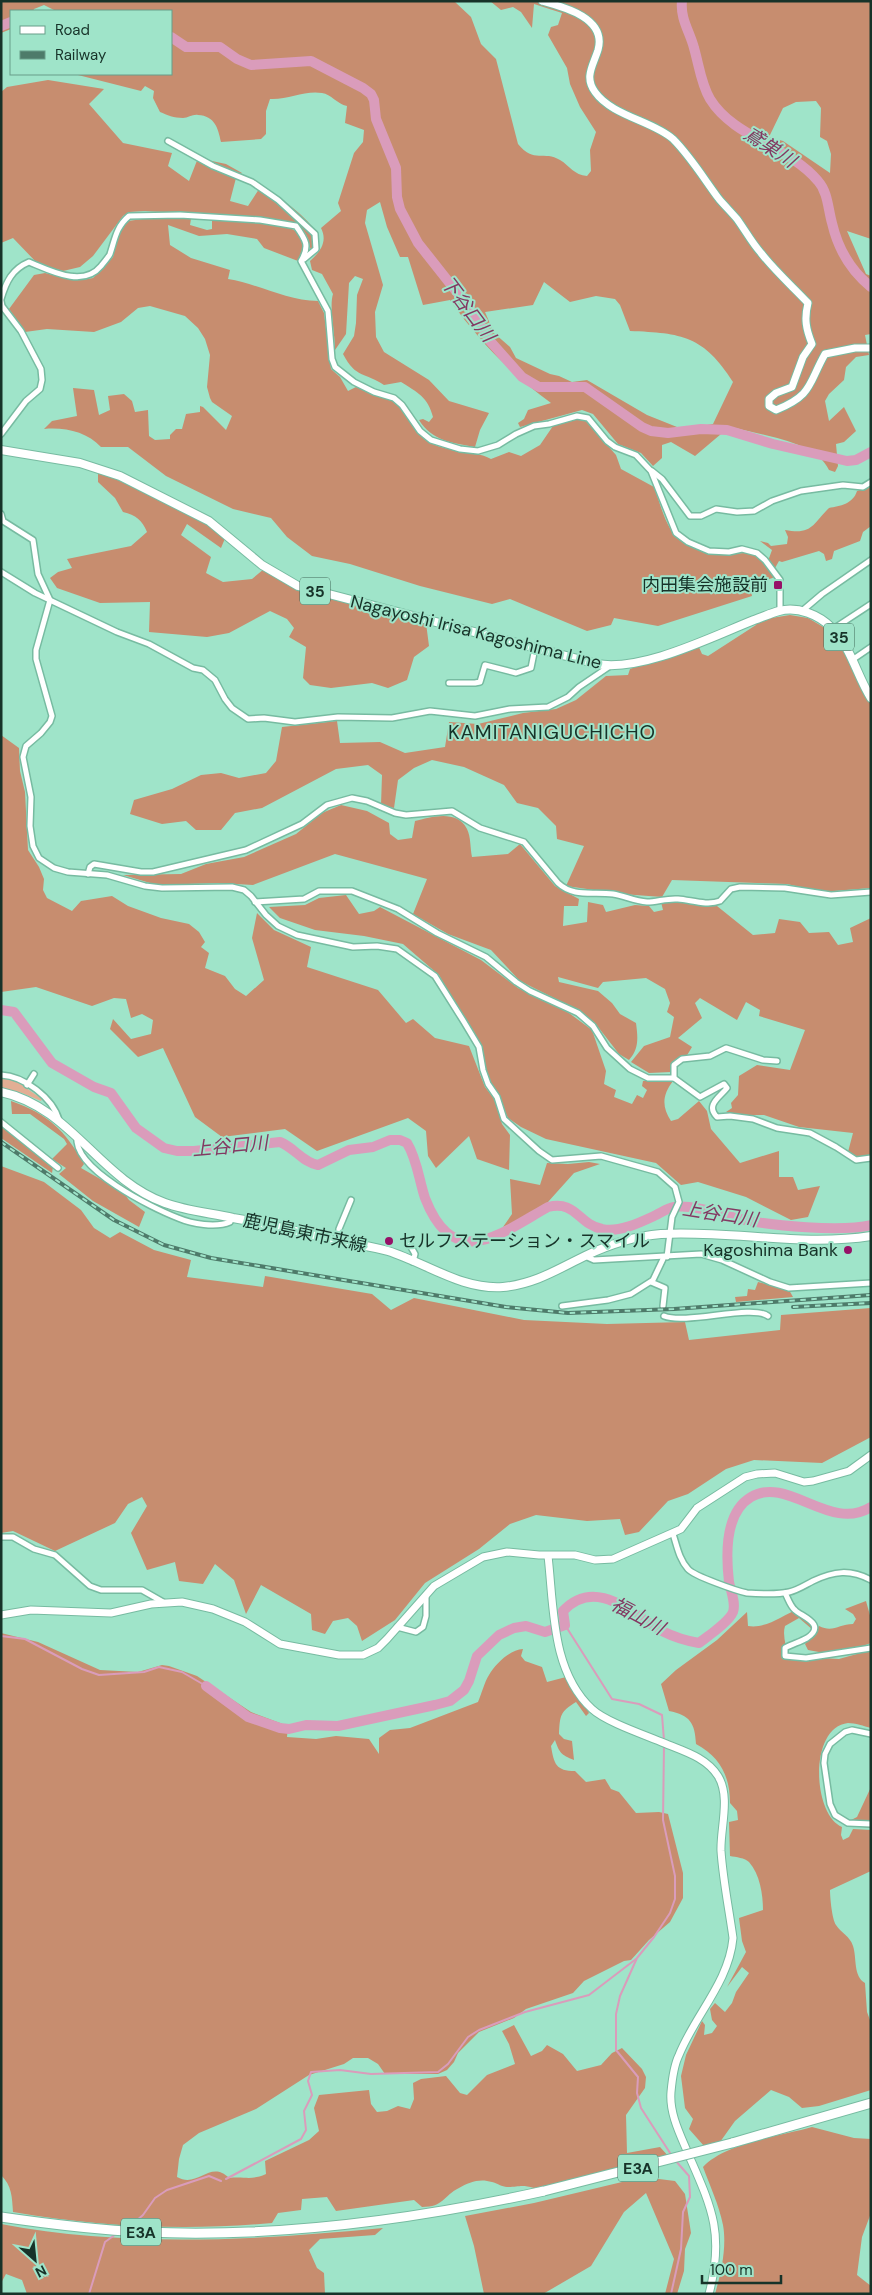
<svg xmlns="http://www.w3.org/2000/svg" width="872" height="2295" font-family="'DM Sans','Noto Sans JP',sans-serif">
	<rect width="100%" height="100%" fill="#9fe4c9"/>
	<polygon fill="#e2ae94" points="1,1078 16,1081 42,1099 41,1101 22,1093 1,1088"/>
	<g fill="#c78d6f" fill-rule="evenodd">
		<path d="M1,1H454L471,17L481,44L496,59L518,144C534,164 544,150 560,160C570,166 574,175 587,176L591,171L590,150L596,132L580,107L570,84L567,68L548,35L551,27L558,25L562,13L534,4L532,28L521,12L513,7L501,10L490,1H871V239L847,231L866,274L871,276V334L865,335L869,355L856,357L846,367L844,380L829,394L825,401L829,421L844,407L856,431L844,442L836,444L838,466L835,472L829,470C816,441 764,436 736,428L721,434L695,456L671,442L662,445V458L653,466L641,453L618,444L593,414L582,410L520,427L518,423L524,419L528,410L551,403C511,374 478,340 450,300L423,305L408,257H400L387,227L380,202L367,210L365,223L383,285L375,312L376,337L384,352L429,380L449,401L489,413L480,430L475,447C453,443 432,441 419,420L423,419L429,422L433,417C428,397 417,392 401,382L384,385C365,372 356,379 343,354L354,336L356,323L357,295L363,279L355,276L349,283L346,334L335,350C335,333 329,307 333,294L322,274L312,270L310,261C320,252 328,242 321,228L341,211L338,203L354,153L363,142L364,130L345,123L347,106C337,104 331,94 322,93C305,90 288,100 270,99L266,111V134L261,139L221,142C218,128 215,116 198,115C193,114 188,118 183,118C174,118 167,115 160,112L153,98L154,91L145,86L141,91L74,74H171V11H56L44,5L34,9L33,11H11V29L1,33ZM816,101L821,108L820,137L827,141L831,154L830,173L783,141L769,137L783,108L796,102ZM544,282L570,302L596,296L615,299L620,305L630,331C682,333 704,336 733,382L713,424L682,429L647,415L587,380L572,382L559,376L550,374L516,358L510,347L494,333L485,312L533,305Z"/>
		<path d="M48,80L104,89L89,104L123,143L172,153L168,166L189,181L198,158L226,164L242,173L236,178L230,201L248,206L261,186C282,199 305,214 319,236L318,244L311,252C309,241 308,233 298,226C282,214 170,213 145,211L129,212L123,216L93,256L80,267L63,271L38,264L13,238L1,243V92L7,87Z"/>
		<path d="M157,217L191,219L190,225L207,230L212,229V221C232,221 294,218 303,239C306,246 301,255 298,261L264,248L257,239L227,234L199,236L168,225L170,245L191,258L230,270L228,279C259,284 287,301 318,301L324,313L331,369L340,377L348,391L356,387C368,392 387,396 396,403C410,414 413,435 431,443C450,453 472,449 491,459L509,452L521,456L540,445L553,426L577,419H584L616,455L621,469L654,487C659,500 663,517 671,530C682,548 708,555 729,554C738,554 745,551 755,555C763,559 770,569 775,577L750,586L752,596L658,626L614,618L611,625L587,631L510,599L492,604L420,586L350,564L312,556L287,537L271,518L233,509L166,476L128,447H101C87,432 65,427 44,429L52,421L77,416L73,388L94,390L99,415L110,410L108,396L124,394L132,401L135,412L148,410L149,436L155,440L170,439V435L176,429H182L186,414L200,412V406L203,407L226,430L232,416L212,402L210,398L207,387L210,355L205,339L198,328L185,316L150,306L138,308L121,322L94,332L47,329L25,332L9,309L34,275L45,273L65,278L82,280L93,278L113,257L117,236L128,221Z"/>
		<path d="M98,471L193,515L226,536L221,548L187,524L181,535L211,557L206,573L223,582L252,579L264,569L304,591L426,623L429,646L414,657L407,680L388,688L372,683L331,688L310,685L303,678L306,647L289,637L294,628L287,619L270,611L229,633L207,637L149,632L150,602L100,603L57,588L50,578L58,572L72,568L67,559L131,546L147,532C142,520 136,515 123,512L115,498L98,482Z"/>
		<path d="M871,486V526L863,532L860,541L834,551L832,559L826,561L824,554L819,551L782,562L779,561L775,568L768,561L772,550L760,541L768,543L771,546L787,544L788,537L785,530C812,535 812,525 829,508C840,506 853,504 857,491Z"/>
		<polygon points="790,615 808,618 825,628 837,639 871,704 871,888 822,892 787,884 672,880 662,897 622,894 566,886 584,846 557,839 556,826 538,808 517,803 504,785 464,767 432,760 414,768 398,780 394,808 381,805 382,775 368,765 336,769 262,808 235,813 221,830 196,830 186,821 162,824 130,814 134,800 172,789 201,775 221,773 239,778 266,773 276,761 282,727 337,721 340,743 380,742 405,753 445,747 449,722 478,724 523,713 556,709 576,700 606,676 628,675 630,669 698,645 702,654 708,656 756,625 758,620"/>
		<polygon points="1,735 19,748 20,771 25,792 28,850 39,867 44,879 43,890 47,898 72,911 81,901 112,896 128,906 161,918 189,924 199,932 205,942 201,947 209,953 205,968 225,976 235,989 246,996 264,980 252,938 257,913 274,930 311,947 307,967 378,990 406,1023 413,1019 435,1038 469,1046 485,1087 495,1100 502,1124 510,1135 509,1170 477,1159 469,1136 436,1168 428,1156 426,1131 408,1118 317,1151 285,1129 222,1137 195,1117 163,1048 138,1057 110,1029 113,1019 131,1039 151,1034 153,1020 142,1014 131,1018 126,999 114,998 92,1006 36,987 1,992"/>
		<path d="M341,805L367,811L389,823L390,834L398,840L412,838L415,821C431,817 457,809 467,829C471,837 470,848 472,857L508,854L520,844L555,886L579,899L578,906H564L563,926L587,922L588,902L603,905L606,912L635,905L649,906L654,912L663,910L661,902L678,900L717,906L753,935L775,933L779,919L800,922L809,933L829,932L838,945L853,942L850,928L871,918V1155L852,1159L848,1152L853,1133L799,1127L764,1115H738L726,1112L732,1108L731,1103L738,1095L739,1076L757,1065L790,1070L805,1030L759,1016L760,1010L746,1002L737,1020L700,998L695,1003L702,1018L678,1038L692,1047L686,1057H680L672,1063L671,1072L649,1073L631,1062L644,1046L670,1037L674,1017L667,1012L670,1003L665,989L646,978L603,982L598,988L558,977L559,982L598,991L612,1003L620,1014L636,1023C638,1038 639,1049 629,1060L619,1054L595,1023L580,1011L520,981L491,950L448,934L413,914L427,879L335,854L253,885L218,883L157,885L123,875L181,874L206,864L244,857L296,834L322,813Z"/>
		<path d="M346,895L359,914L374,911L380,907L481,960L518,988L569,1013L592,1030L606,1071L604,1084L616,1090L614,1097L632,1104L637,1095L643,1098L647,1090L642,1086L643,1081H673C663,1094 661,1106 671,1121L678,1119L699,1101L707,1111L711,1129L740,1163L779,1151V1177H793L798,1190L820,1186L808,1217L791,1220L746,1197L698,1182L681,1185L656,1163L546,1139L521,1127L508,1118L487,1074L482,1049L439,975L403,944L364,936L315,930L280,918L269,907L305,905L319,898Z"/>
		<path d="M11,1101C48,1114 65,1130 84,1164L81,1168L123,1192L129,1200L145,1212L139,1227L93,1201L59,1174L66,1168L52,1159L67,1144L64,1139L30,1114H12Z"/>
		<polygon points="1,1126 53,1167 52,1173 1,1138"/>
		<polygon points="589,1162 600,1164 574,1173 548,1202 531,1214 503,1227 512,1214 510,1179 540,1185 547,1163 568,1164"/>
		<polygon points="1,1166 44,1182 81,1210 94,1228 110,1238 120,1232 154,1250 191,1260 187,1277 263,1287 265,1276 372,1294 391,1310 414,1298 524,1320 607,1324 685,1322 689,1340 780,1330 781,1315 871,1308 871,1437 822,1463 754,1460 726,1469 688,1494 668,1501 639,1532 625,1535 620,1519 587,1521 536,1515 510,1524 479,1549 425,1583 395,1620 362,1641 357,1626 348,1618 333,1621 325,1634 312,1630 311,1614 261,1585 246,1614 234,1580 215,1564 203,1584 179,1581 175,1562 147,1570 131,1533 147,1506 142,1497 128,1504 115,1523 55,1551 13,1531 1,1533"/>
		<polygon points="758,1282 789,1290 793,1297 736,1302 735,1297 747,1296 748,1289 755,1290"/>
		<path d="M866,1601L871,1619V1643L843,1653L830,1654L808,1650L805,1644L819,1626C833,1633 839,1624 853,1624L856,1619L853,1614L845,1609Z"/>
		<path d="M799,1609C807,1615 818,1619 813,1630L799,1618L785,1626C782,1636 787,1646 787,1656L839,1659L871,1650V1728C864,1726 855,1723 848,1723C809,1727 812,1814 842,1827L841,1835L843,1840L849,1837L853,1829L871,1830V1871L830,1890C830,1897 832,1919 836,1925C841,1933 850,1936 853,1946C857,1958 853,1976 865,1983L867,2012L870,2020L871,2034V2090L819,2106L802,2108L789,2097L771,2090L735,2121L720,2142L704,2146L689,2129L693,2119L685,2108L681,2076L686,2055L702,2021L705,2025L704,2035L712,2033L717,2026L712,2020L710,2009L715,2003L725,2012L732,2003L736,1992L749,1973L742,1967L727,1987L746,1952L742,1941L739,1918L763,1910C763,1895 760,1874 749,1862C745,1858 736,1857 730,1856L729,1822L738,1820L737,1811L730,1803C730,1776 720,1757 696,1744C695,1723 690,1715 669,1711L661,1684L676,1670L717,1640L747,1612L748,1626C767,1629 782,1615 799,1609Z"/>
		<path d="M1,1633L38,1642L100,1670L138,1672L162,1665L169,1666L197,1676L251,1712L288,1726L287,1737L316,1739L336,1736L369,1739L379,1754V1738L390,1730L410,1728L478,1702C482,1693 484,1683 489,1675C496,1663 510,1650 523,1649L521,1656L525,1661L542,1667L547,1682L566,1677L589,1713L586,1716L576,1702C560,1712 560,1715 559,1734L564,1739L572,1741L574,1760C561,1755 559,1752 555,1740L551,1746C554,1764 556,1771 575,1771L586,1782L605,1779L611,1789L619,1792L636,1813L659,1812L668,1814L683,1873V1898L670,1922L649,1940L631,1960L624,1961L584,1981L573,1993L526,2009L514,2018L479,2032L458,2053L454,2062L447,2070L438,2074H385L378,2064L368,2058H353L344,2064L309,2075L256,2109L199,2133L183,2145L179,2159L177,2177C198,2189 210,2159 229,2178C245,2176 250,2181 266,2174L265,2161L309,2140L319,2131L314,2108L319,2095L369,2090L371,2104L377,2112L387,2111L398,2106L410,2109L414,2099L413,2083L421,2079L446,2076L460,2093L467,2095L487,2075L515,2064L509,2044L502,2031L514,2025L531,2056L542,2051L547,2045L563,2054L577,2071L601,2065L612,2053L622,2048L642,2069L646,2077L645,2088L626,2115L627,2153L660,2147L670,2158L534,2188C521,2184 519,2187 507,2187C502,2187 497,2183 492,2182C480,2178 469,2182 459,2188C443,2196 444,2207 422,2207L414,2200L336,2211L327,2197L302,2199L301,2210L278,2213L272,2223C186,2231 99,2227 13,2212C12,2197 12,2186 1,2175Z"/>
		<polygon points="871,1787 871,1828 854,1826 851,1820 857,1817"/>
		<path d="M812,2127L854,2138L871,2139V2213L862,2237L857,2275L871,2286V2294H715C721,2273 727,2247 723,2225C719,2205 710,2186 703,2167C725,2143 781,2136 812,2127Z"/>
		<polygon points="643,2177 675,2181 685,2194 691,2233 685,2249 684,2271 677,2294 665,2294 674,2259 646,2193 624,2212 591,2266 543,2294 484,2294 474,2246 465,2216 534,2203"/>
		<path d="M1,2224C127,2248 257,2240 383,2228L375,2235L320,2239L309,2250L317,2268L324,2273L325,2294H27L22,2280L6,2274L1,2283Z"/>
	</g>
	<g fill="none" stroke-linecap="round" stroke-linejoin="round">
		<g stroke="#da9cbb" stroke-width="2">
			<polyline points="565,1625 612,1699 639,1704 662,1715 664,1740"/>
			<polyline points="1,1636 25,1639 82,1669 99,1675 144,1672 159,1667 182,1672 206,1686"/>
			<polyline points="664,1745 663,1820 675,1876 675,1899 670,1913 654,1937 637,1958 620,1996 616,2014 616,2050 638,2077 637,2093 641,2108 672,2156"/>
			<polyline points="226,2179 301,2139 306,2130 304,2111 312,2095 308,2081 311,2072 340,2070 371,2074 438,2072 448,2064 468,2037 479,2030 525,2012 589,1995 636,1959"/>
			<polyline points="129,2227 143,2215 155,2198 167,2190 209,2176 221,2181"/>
			<polyline points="89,2294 105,2242 116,2234"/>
			<polyline points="671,2294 681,2249 683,2212 690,2197 689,2176 675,2160"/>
		</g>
		<g stroke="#da9cbb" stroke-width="10">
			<path d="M682,1C680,19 690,32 694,48C699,65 701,84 710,99C734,138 789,146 818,181C828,192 828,209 832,223C838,249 850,270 871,287"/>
			<polyline points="1,26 11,22"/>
			<polyline points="171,37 186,47 220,47 237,59 251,65 311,61 363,88 371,94 374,100 376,119 396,168 397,197 400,209 418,243 474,314 490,341 522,377 539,387 585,387 642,427 651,431 668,433 701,429 727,430 773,444 847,461 856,460 871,452"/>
			<path d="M1,1010L14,1012L52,1063L94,1087L111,1093L136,1128L164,1148L177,1151H194L280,1142C295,1148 302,1162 318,1165L349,1150L373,1147L390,1140H400L407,1143C417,1159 419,1180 425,1198C454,1273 500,1234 548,1207C576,1200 578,1224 602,1229C619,1233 641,1222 656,1215C662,1212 668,1208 674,1207C692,1204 723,1215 741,1219C771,1226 842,1232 871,1225"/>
			<path d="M206,1686L248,1717L280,1728L289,1729L306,1725L338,1726L435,1705L450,1701L464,1690L469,1681L477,1656L499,1635L514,1628L526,1626L545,1632L565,1625L563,1611C596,1576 632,1614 662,1631C672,1636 687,1641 699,1643C708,1636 729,1622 733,1612C736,1603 731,1592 729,1582C726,1556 724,1513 751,1497C788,1475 830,1533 871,1507"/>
		</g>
		<defs>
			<g id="street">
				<polyline points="168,141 213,166 252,182 278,200 315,234 316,249 304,259"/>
				<path d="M1,299C6,282 12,269 29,262C51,271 83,288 101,266C104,262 108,258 110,254C115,239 116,227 129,216L180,215L260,220L296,226C306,240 310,246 301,261L328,311L332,359L335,367L354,382L374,392L394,398L402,405L420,431L431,440L460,449L478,451L498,445L516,434L534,426L549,424L577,416L588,418L607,441L615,447L636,455L651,471L676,533L688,542L709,551L729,552L742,549L757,553L765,560L780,580V610"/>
				<polyline points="1,301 2,306 21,331 41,369 42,380 40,389 26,401 1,434"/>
				<polyline points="652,471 662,479 690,516 701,516 716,509 737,512 754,511 772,501 801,491 843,485 863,487 871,482"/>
				<polyline points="1,514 3,521 33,540 38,574 50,600 36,650 36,659 52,716 50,722 41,733 26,746 23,757 31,797 30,826 33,846 39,858 54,868 68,872 107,875 145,886 162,888 232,887 244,890 251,896 266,915 278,926 297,935 353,947 377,946 397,949 435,976 464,1022 479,1047 483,1070 488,1084 497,1097 504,1119 539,1151 552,1160 601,1156 658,1172 675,1187 679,1202 672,1217 667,1257"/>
				<polyline points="1,572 35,593 117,632 149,644 193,668 203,670 215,680 225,699 232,708 248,719 264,718 295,722 338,717 392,718 430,711 475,716 510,709 548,707 568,697 579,687 610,666"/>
				<polyline points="802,611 822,594 871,560"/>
				<polyline points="833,629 871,604"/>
				<polyline points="852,660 871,647"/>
				<polyline points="449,683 475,683 480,682 485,665 516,673 531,668 535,648"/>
				<path d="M88,874L90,867L94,864L141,872H153L246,850L302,824L327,805L352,798L367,801L395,813L406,815L452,811L480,828L524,842L558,883C574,898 593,891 613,894C625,896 634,901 647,902C657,902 667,898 678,899C691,900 707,906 720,901L731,889L740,887L785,888L831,895L871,892"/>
				<path d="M255,902L304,899L319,891H352L398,909L437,933L486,957L516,982L530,991L578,1013L593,1026L607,1048L630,1069L648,1078H674L700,1097L724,1084L727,1088C720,1097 705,1105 717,1117L730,1116L753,1119L777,1128L810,1133L836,1147L856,1160L871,1158"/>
				<path d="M1,1075C24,1076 53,1098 59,1120"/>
				<polyline points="674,1078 674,1065 682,1059 710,1056 726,1048 763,1060 777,1061"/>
				<polyline points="27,1085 34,1074"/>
				<polyline points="1,1122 58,1168"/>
				<path d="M77,1137C73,1169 152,1208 178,1218C192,1224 216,1228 230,1222L232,1217"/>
				<polyline points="407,1240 415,1254 413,1262"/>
				<polyline points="338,1241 339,1229 351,1200"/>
				<polyline points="585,1256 594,1260 701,1254 722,1260 770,1282 789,1288 871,1283"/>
				<polyline points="651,1282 665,1288 663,1306"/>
				<polyline points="562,1306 608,1300 631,1294 653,1280 664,1257"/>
				<path d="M664,1316C686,1325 752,1304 768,1316"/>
				<path d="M673,1534C677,1546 679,1559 688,1569C694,1576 737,1591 747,1593C761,1594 776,1595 789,1592C798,1590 805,1585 813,1581C834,1571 850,1569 871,1580"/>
				<polyline points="1,1537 13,1537 34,1549 55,1555 90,1586 101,1590 142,1590 163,1602"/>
				<path d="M785,1593C788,1598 790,1606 795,1610C800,1616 828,1624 807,1638C800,1642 792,1644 785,1648V1656L806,1658L871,1648"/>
				<polyline points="397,1627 416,1632 423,1627 426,1616 426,1595"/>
				<polyline points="871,1734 852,1730 845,1732 830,1744 825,1754 824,1763 830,1804 835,1815 848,1823 871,1824"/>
			</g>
			<g id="secondary">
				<path d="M542,1C564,7 607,18 598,50C593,66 584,77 595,92C612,116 653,121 673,139C691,157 704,179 719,199C725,206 731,212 737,219C745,230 752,243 761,253C775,271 793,287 808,303C804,319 806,329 812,344L803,357L792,387L776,393L769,399V406L776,410C813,395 808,384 825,354L855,348H871"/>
				<path d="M548,1556C554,1607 551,1671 592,1709C606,1722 645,1735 664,1743C683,1751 706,1757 718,1776C731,1797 720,1829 721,1851C723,1880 729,1909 733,1938C729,1982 695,2015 679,2055C674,2065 672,2081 671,2092C669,2115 682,2138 690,2158C713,2210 724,2236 709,2294"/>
				<polyline points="1,1615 31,1610 111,1613 151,1604 182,1602 213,1609 245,1622 280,1644 339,1655 363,1655 378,1648 387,1639 434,1586 483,1557 507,1552 539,1555 575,1555 595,1560 613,1559 681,1529 697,1508 745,1477 757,1474 775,1473 804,1482 813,1481 849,1471 871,1455"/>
			</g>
			<g id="primary">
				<path d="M1,450L80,463L120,476L209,521L262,565L298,586L597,664C642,672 711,637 754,620C763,617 771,613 779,611C798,606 819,615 832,628C851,647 857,676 871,698"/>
				<path d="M1,1092C71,1107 99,1179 165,1203C187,1211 211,1213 233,1218C269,1224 303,1233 338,1241C355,1245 372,1246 388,1251C426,1263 462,1290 503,1287C535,1284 558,1269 585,1256C608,1245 636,1236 661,1234C731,1230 801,1247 871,1236"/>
			</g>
			<g id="highway">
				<polyline points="732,2143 871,2103"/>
				<path d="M1,2217C49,2224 97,2230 145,2232C278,2238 413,2220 544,2191"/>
			</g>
		</defs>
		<use href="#street" stroke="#77bba1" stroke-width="8"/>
		<use href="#secondary" stroke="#77bba1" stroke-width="9"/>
		<use href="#primary" stroke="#77bba1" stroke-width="10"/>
		<use href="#highway" stroke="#77bba1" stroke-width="11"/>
		<use href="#street" stroke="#fff" stroke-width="5"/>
		<use href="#secondary" stroke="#fff" stroke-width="7"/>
		<use href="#primary" stroke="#fff" stroke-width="8"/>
		<use href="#highway" stroke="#fff" stroke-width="9"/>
		<defs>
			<g id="rail">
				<polyline points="1,1142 114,1220 164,1245 211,1258 506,1307 568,1313 674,1309 871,1295"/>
				<polyline points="793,1307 871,1303"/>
			</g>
		</defs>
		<use href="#rail" stroke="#4e7b6a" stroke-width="4"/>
		<use href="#rail" stroke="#9fe4c9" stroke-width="2" stroke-dasharray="5.5" stroke-linecap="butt"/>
		<defs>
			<polyline id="highway-bridge" points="544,2191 732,2143"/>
		</defs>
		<use href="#highway-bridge" stroke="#77bba1" stroke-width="11" stroke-linecap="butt"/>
		<use href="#highway-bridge" stroke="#fff" stroke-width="9"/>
	</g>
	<g fill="#961167" stroke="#9fe4c9" stroke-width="2">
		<rect x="773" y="580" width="10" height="10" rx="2.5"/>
		<circle cx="389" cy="1241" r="5"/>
		<circle cx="848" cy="1250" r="5"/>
	</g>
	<g text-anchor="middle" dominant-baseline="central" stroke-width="4" stroke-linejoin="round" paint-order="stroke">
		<g fill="#9fe4c9" stroke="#406859" stroke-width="1">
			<rect x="300" y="577.5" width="30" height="27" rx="4"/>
			<rect x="824" y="623.5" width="30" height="27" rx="4"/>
			<rect x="618" y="2154.5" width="40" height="27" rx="4"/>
			<rect x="121" y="2218.5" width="40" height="27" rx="4"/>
		</g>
		<g font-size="16" font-weight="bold" fill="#173329">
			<text x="315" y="591">35</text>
			<text x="839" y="637">35</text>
			<text x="638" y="2168">E3A</text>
			<text x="141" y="2232">E3A</text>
		</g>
		<g font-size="18" fill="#173329" stroke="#9fe4c9" text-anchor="end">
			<text x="768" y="585">内田集会施設前</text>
			<text x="399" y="1241" text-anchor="start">セルフステーション・スマイル</text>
			<text x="838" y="1250">Kagoshima Bank</text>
		</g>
		<g font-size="18" fill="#173329" stroke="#9fe4c9">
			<text transform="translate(476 632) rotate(14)">Nagayoshi Irisa Kagoshima Line</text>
			<text transform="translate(305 1233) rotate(12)">鹿児島東市来線</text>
		</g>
		<g font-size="19" font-style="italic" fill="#833962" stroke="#9fe4c9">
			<text transform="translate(770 147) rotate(33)">鳶巣川</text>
			<text transform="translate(468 309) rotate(53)">下谷口川</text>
			<text transform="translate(230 1146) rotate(-5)">上谷口川</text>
			<text transform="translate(720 1214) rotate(9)">上谷口川</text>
			<text transform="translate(638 1616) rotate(28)">福山川</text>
		</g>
		<g font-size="20" letter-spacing="1" fill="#173329" stroke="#9fe4c9">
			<text x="552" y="732">KAMITANIGUCHICHO</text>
		</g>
	</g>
	<rect width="872" height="2295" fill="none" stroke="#173329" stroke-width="5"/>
	<rect x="10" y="10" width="162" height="65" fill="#9fe4c9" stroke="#699d89"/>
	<rect x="20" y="26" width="25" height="8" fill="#ffffff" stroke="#699d89"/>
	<text x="55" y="35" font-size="15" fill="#173329">Road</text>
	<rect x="20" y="51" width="25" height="8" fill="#4e7b6a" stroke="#699d89"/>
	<text x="55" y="60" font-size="15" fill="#173329">Railway</text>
	<g transform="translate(35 2260) rotate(153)" stroke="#9fe4c9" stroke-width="4" paint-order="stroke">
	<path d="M0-4L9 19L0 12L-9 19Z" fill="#173329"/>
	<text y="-8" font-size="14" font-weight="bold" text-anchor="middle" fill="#173329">N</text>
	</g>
	<path d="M702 2275v8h79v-8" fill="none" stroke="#173329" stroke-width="2.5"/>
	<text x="710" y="2275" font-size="15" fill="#173329" stroke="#9fe4c9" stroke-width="4" paint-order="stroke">100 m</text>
</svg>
